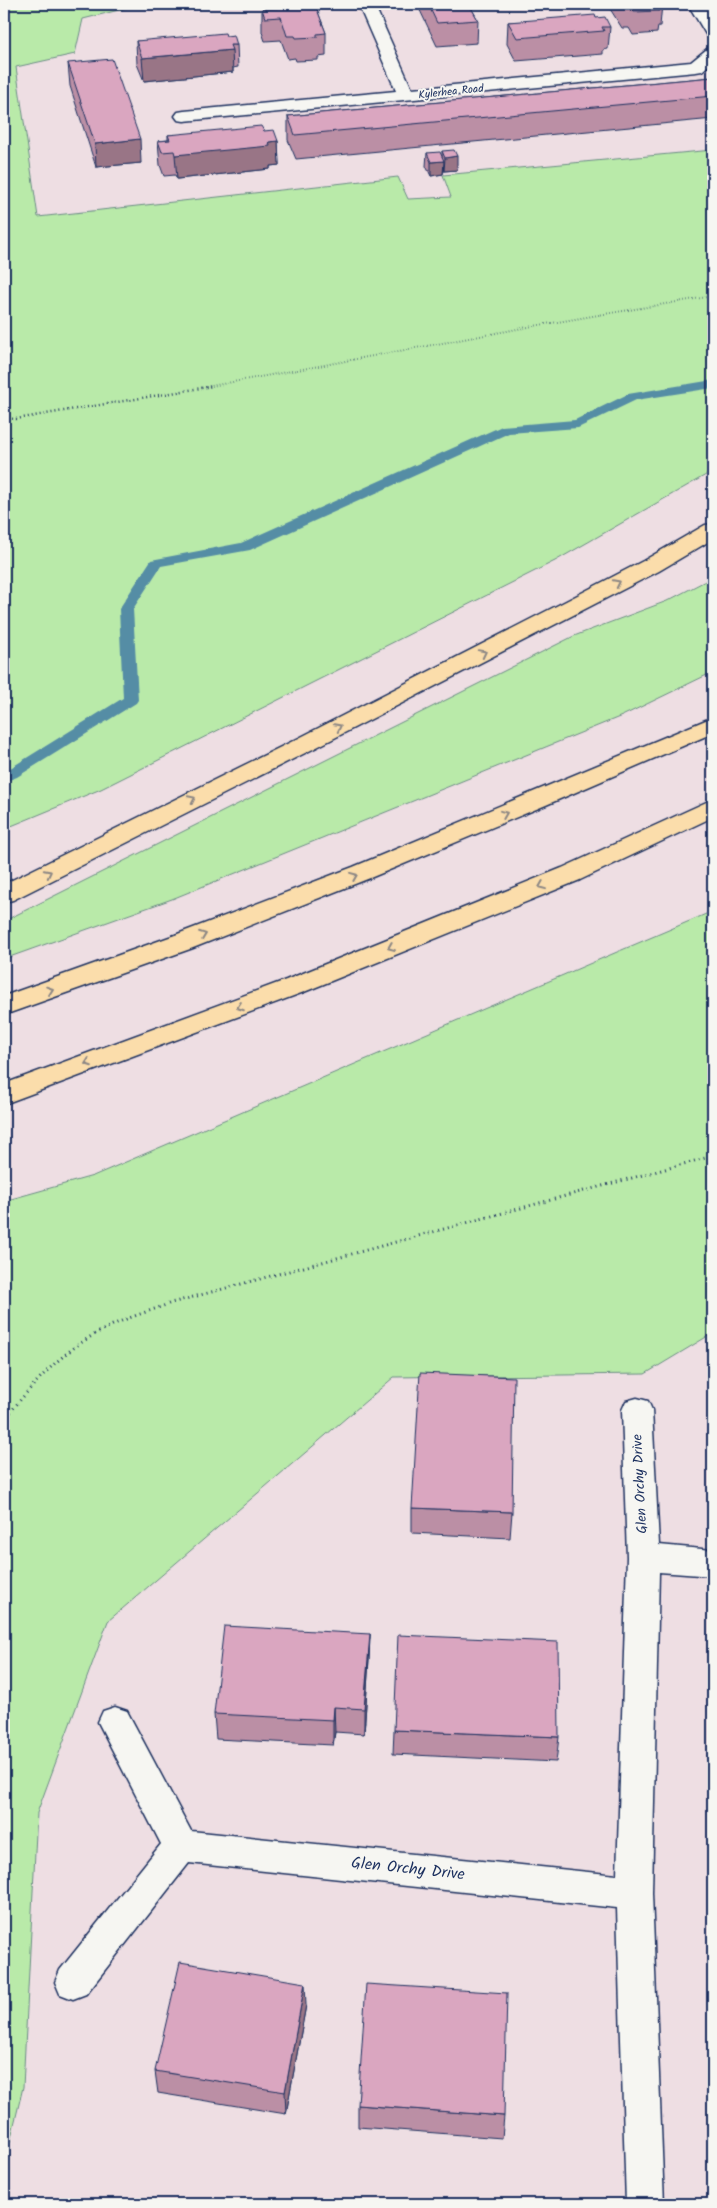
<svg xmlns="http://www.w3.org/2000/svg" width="717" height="2208" font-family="Kalam,sans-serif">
	<rect width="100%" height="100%" fill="#eedee3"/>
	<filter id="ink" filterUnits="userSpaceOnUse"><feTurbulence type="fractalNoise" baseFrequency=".02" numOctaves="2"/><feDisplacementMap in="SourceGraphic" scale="10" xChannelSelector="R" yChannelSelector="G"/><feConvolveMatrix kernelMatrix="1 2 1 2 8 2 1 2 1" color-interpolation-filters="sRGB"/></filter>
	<g filter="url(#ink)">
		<g fill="#b9eaa9" stroke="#6a8c84">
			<polygon points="44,4 143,4 83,19 75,54 16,67 38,217 398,177 408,199 451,197 443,175 713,150 713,471 555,561 101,789 4,829 4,5"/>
			<polygon points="713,577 713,672 622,716 172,899 4,959 4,921 574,636 667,601"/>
			<polygon points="713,911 713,1333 645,1374 394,1377 108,1621 37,1813 23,2087 4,2167 4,1201 93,1176"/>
		</g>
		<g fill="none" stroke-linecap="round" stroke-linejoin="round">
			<polygon fill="#558da5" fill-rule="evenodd" points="713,380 713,388 636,400 578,428 509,433 250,550 161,566 133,609 138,700 136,703 17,777 4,782 4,772 123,698 119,609 151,560 241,543 502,426 575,420 628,394"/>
			<defs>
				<g id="minor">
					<polygon points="358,4 374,4 412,89 691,62 707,49 713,48 713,61 702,71 696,72 184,121 178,120 175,116 178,112 184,111 396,91"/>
					<polygon points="688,4 704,4 713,19 713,37 707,36"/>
					<polygon points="637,1398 648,1401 652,1410 659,1545 713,1550 713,1576 659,1572 652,1893 664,2204 626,2204 617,1908 189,1863 86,1994 73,1999 60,1994 55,1982 60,1970 161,1844 98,1722 103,1711 115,1707 127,1711 191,1831 617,1875 627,1557 622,1410 626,1401"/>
				</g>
				<g id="highway">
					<polygon points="713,524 713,539 659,571 315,748 13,900 4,902 4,884 299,738 566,601 643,561 705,525"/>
					<polygon points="713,717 713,733 546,805 370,878 193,948 4,1015 4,996 175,935 353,867"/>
					<polygon points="713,799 713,817 580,880 304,992 4,1104 4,1084 286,980 562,868"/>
				</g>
			</defs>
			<use href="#minor" stroke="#1b2f5e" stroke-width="3"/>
			<use href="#highway" stroke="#1b2f5e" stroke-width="3"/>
			<polyline stroke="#1b2f5e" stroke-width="2" stroke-dasharray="0.5 2.5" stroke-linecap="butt" points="206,387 539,325 713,296"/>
			<polyline stroke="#1b2f5e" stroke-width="2.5" stroke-dasharray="1 3" stroke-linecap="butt" points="4,418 16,419 213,386"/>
			<path stroke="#1b2f5e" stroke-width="3" stroke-dasharray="1 4" stroke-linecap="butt" d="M4,1420C32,1385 62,1350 103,1330C124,1318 148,1312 171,1303L713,1156"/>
			<use href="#minor" fill="#f6f6f2" fill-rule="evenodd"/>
			<use href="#highway" fill="#fbddab" fill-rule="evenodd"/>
		</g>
		<g fill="#bb8fa5" stroke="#1b2f5e">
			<polygon points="160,4 188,4 168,9"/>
			<polygon points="242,4 266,4 242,5"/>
			<polygon points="269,4 315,4 326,33 326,56 318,57 318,60 296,61 295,58 288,59 281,40 265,41 262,32 262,9 270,9"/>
			<polygon points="417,4 469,4 478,20 477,43 437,46"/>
			<polygon points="607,4 662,4 660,26 658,26 657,33 633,35 629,28 622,28"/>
			<polygon points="596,18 610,27 608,49 603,50 603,54 516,61 507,44 508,22"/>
			<polygon points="136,41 237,45 238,67 233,68 233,72 144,81 137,64"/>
			<polygon points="68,63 141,163 96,167 70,86"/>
			<polygon points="713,77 713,119 296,159 288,140 288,116"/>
			<polygon points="264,131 278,141 279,165 270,166 270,169 177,179 175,175 164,176 160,165 158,141 168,140 168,135"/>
			<polygon points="442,151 457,170 444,171 444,169 443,174 431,176 426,166 427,153 442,157"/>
			<polygon points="412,1508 512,1512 510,1538 412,1533"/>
			<polygon points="370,1634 369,1659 364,1734 335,1732 333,1745 216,1739 214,1714"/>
			<polygon points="394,1730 559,1737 556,1762 393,1754"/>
			<polygon points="306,2005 286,2114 158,2093 155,2071"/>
			<polygon points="358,2105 504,2116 502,2138 358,2127"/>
		</g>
		<g fill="#997486" stroke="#1b2f5e">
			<polygon points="168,4 188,4 168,9"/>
			<polygon points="232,50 233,72 144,81 142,58"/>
			<polygon points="140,139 141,163 96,167 95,144"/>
			<polygon points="278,141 279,165 270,166 270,169 177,179 175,155"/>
			<polygon points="457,156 457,170 444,171 445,158"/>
			<polygon points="444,161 443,174 431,176 431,162"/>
			<polygon points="370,1634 369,1659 364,1734 364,1709"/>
			<polygon points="334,1707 335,1732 333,1745 333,1720"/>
			<polygon points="305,1983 306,2005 286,2114 285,2092"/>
		</g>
		<g fill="#daa6c0" stroke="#1b2f5e">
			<polygon points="276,4 315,4 326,33 317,34 317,37 296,38 295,36 287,36 281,17 265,18 262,9 278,8"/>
			<polygon points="428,4 469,4 478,20 437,23"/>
			<polygon points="622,4 655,4 659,11 634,12 630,5 623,6"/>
			<polygon points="595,15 596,18 605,17 610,27 602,27 604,31 517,38 508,22"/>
			<polygon points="225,33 226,36 234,35 237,45 230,45 232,50 142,58 136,41"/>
			<polygon points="112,59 140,139 95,144 68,63"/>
			<polygon points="713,77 713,96 295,135 288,116"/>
			<polygon points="261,126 264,131 274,130 278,141 269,142 270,146 175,155 174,151 162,152 158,141 170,140 168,135"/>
			<polygon points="454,150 457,156 445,158 442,151"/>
			<polygon points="440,152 444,161 431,162 427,153"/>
			<polygon points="420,1373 514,1377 512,1512 412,1508"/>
			<polygon points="224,1626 370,1634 364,1709 334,1707 333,1720 214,1714"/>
			<polygon points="398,1635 558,1642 559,1737 394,1730"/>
			<polygon points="180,1962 305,1983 285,2092 155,2071"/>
			<polygon points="366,1984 507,1993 504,2116 358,2105"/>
		</g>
		<defs><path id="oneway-chevron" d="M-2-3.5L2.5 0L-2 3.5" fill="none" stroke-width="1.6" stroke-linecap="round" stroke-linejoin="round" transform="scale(1.25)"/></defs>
		<g stroke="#8b8684">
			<use href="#oneway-chevron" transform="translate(617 583) rotate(-27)"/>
			<use href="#oneway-chevron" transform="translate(483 653) rotate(-27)"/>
			<use href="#oneway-chevron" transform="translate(338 727) rotate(-27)"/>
			<use href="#oneway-chevron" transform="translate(192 799) rotate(-26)"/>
			<use href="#oneway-chevron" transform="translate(504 814) rotate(-22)"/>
			<use href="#oneway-chevron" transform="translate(48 873) rotate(-27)"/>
			<use href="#oneway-chevron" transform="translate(354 876) rotate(-22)"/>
			<use href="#oneway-chevron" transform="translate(542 886) rotate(158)"/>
			<use href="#oneway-chevron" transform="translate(203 935) rotate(-21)"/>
			<use href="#oneway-chevron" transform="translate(391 947) rotate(158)"/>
			<use href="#oneway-chevron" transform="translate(50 990) rotate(-19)"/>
			<use href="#oneway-chevron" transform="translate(240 1007) rotate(160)"/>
			<use href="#oneway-chevron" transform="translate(88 1063) rotate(160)"/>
		</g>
	</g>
	<g text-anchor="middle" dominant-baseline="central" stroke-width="4" stroke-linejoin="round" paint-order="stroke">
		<g font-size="11" fill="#1b2f5e" stroke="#f6f6f2">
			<text transform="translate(451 92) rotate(-6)">Kylerhea Road</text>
		</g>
		<g font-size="14" fill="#1b2f5e" stroke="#f6f6f2">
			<text transform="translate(640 1484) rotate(-93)">Glen Orchy Drive</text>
		</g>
		<g font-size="16" fill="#1b2f5e" stroke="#f6f6f2">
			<text transform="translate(408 1869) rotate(6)">Glen Orchy Drive</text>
		</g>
	</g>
	<rect width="717" height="2208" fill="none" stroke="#f6f6f2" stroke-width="20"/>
	<rect x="10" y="10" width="697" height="2188" fill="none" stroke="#1b2f5e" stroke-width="2" filter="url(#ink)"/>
</svg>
